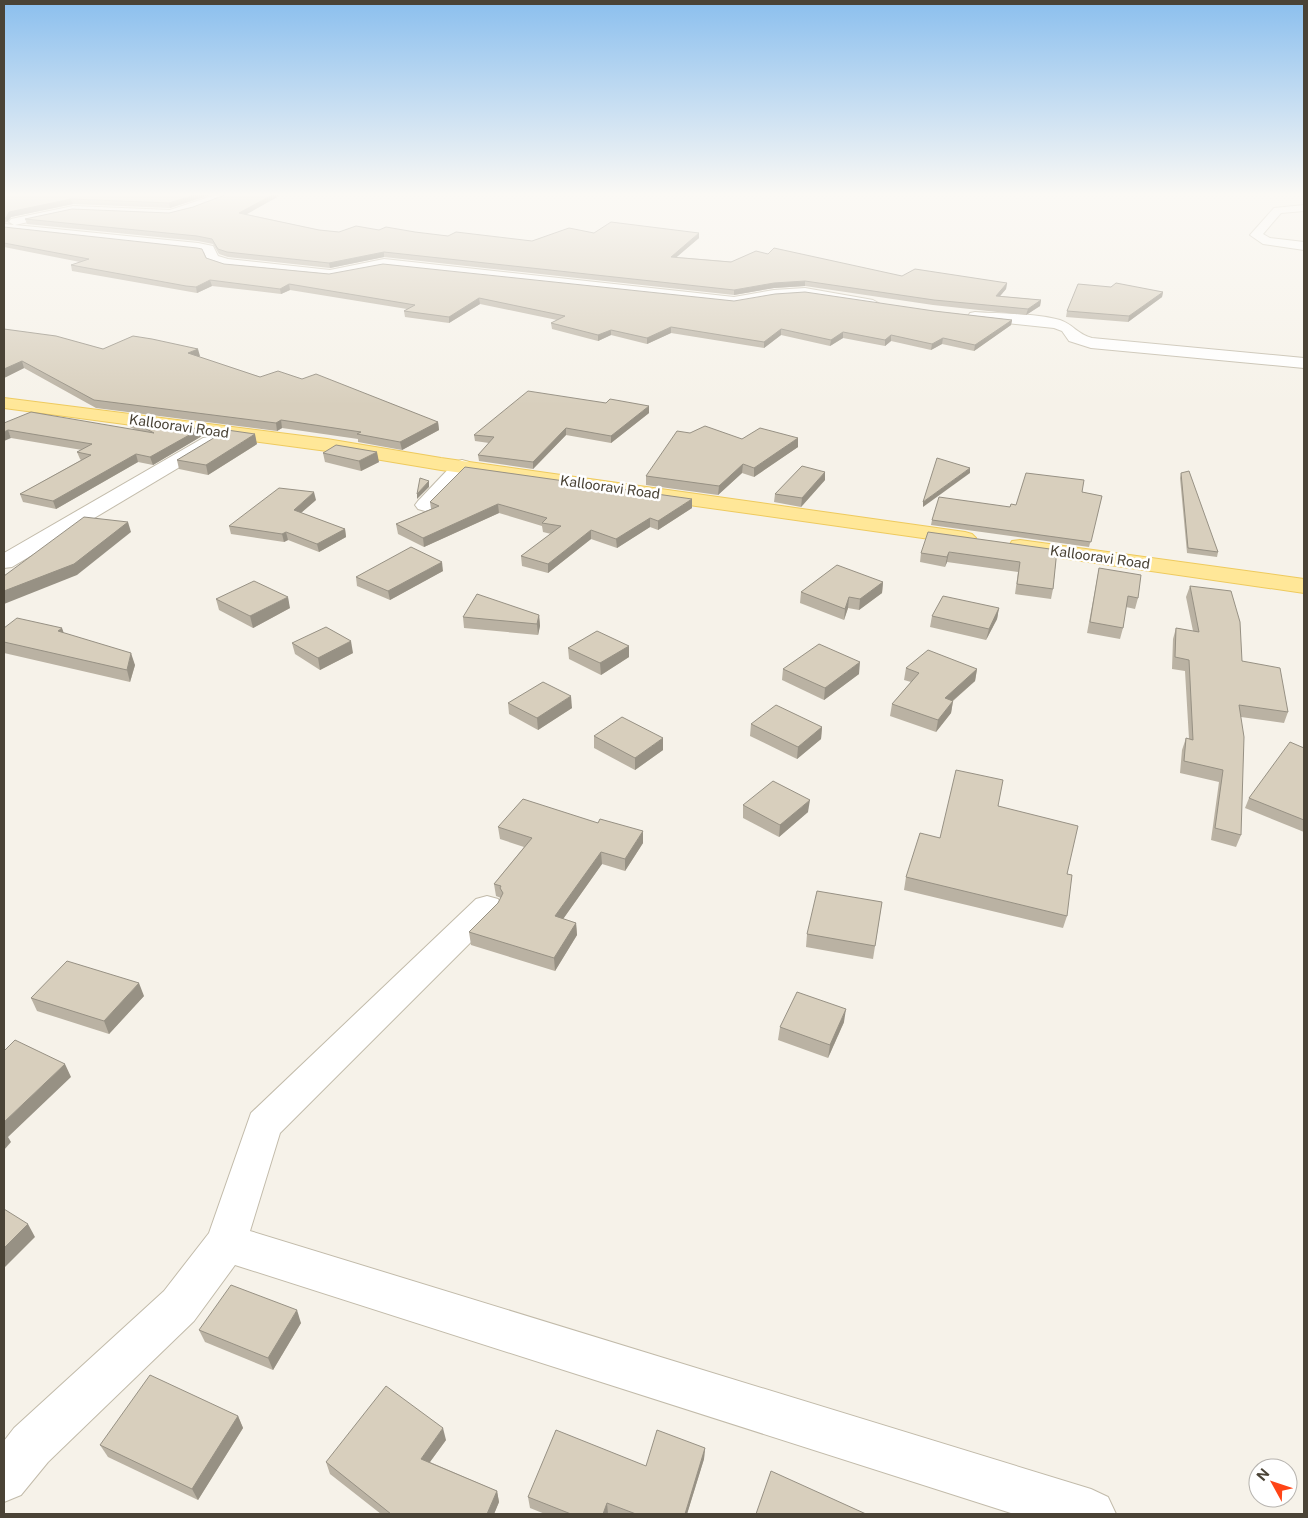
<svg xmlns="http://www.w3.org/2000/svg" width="1308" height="1518" font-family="'Public Sans',sans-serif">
	<rect width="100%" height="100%" fill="#f6f2e9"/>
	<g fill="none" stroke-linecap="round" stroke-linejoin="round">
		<defs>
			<g id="minor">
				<polygon points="221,193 237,193 194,210 170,216 73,212 15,225 198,243 213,246 218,256 228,259 330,270 384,259 734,297 774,290 805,288 873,300 880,304 873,308 805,296 774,298 734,305 384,267 330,278 225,267 208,261 204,252 198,251 4,232 4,224 14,225 9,222 11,219 73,206 170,210"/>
				<polygon points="1304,205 1304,211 1281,213 1263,234 1270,238 1304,242 1304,250 1263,244 1250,235 1274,208"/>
				<path d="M975,312C1001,314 1035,313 1060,320C1074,325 1077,334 1092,338L1304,358V368L1091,348L1069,341L1062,331L1054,328L970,319L968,316L970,313Z"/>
				<polygon points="209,437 215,438 218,442 215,446 12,567 4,568 4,553 203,438"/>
				<polygon points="462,460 469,462 471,466 469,470 432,509 425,511 418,509 415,505 418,501 455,462"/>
				<polygon points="487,896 498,899 503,907 498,915 280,1133 250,1231 1091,1489 1108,1497 1116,1514 1014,1514 235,1265 194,1321 48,1462 21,1495 4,1502 4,1441 14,1428 164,1291 209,1233 251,1113 476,899"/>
			</g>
			<g id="major">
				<polygon points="4,398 327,439 441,458 965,532 972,534 976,538 972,542 965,544 441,470 327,451 4,408"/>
				<polygon points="1020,540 1304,579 1304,593 1012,551 1009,546 1012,541"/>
			</g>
		</defs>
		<use href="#minor" stroke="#c2bbaa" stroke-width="2"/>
		<use href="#major" stroke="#eeca5e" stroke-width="2"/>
		<use href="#minor" fill="#fff" fill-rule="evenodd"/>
		<use href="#major" fill="#ffe798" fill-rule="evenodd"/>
	</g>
	<g fill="#bab2a3">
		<polygon points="4,193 216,193 170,208 73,204 11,217 7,222 4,223"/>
		<polygon points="230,193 278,193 279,196 246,214 319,230 339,232 379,230 448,236 532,241 594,233 699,238 676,257 902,276 1007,283 1006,289 1000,296 1041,300 1040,306 1026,315 933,305 805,286 774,288 734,295 384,257 330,268 228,257 219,254 213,244 198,241 27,224 25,219 169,213 193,207"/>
		<polygon points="4,227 206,258 224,264 329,274 734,301 934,311 1012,320 1011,325 974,351 942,344 931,350 891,341 885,346 843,338 830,346 781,335 764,348 671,333 647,344 611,335 598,341 552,329 551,323 557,320 480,304 449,323 405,317 404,311 407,309 290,290 281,294 212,286 197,293 72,271 71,265 80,262 4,247"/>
		<polygon points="1111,287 1163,292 1162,297 1128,322 1066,317 1067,311"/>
		<polygon points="4,329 103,349 200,356 199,357 260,377 438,422 439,430 402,450 358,442 358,439 282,428 277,431 96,408 24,368 4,378"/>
		<polygon points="649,413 611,443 566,435 533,469 479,461 478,455 489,443 475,441 474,435"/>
		<polygon points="128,419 200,429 202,436 153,465 138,462 56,509 23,502 20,494 81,460 80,459 77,452 82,450 11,438 4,423 136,430 130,427"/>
		<polygon points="690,433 742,439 798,447 754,477 742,473 718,495 646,485 646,476"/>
		<polygon points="257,444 208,475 179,469 177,460"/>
		<polygon points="323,453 379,462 361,471 325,462"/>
		<polygon points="1181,473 1218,552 1217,557 1187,553 1180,478"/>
		<polygon points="825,480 801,507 774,502 775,494"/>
		<polygon points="1082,492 1102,496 1089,547 931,525 932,520 1010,507"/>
		<polygon points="316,500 301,513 345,529 346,537 319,552 288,540 284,542 231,534 229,526"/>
		<polygon points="430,502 692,508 658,530 650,527 617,548 591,539 548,573 522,566 521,556 551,534 543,532 542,526 499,513 424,547 398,534 396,524 431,509"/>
		<polygon points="1057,550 1053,589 1051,599 1015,594 1018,572 947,562 945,567 920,562 921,553"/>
		<polygon points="1099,568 1138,598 1135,609 1126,607 1123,628 1120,639 1087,633 1097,579"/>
		<polygon points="443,571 390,600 357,586 356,577"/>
		<polygon points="883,582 882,593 859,610 848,608 844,620 800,603 801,592"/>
		<polygon points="1190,586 1242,661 1288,712 1284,723 1241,717 1241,835 1236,847 1211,840 1219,782 1180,773 1182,750 1186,738 1189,739 1185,671 1172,669 1173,639 1176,628 1193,631 1186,597"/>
		<polygon points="216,599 290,608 253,628 219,610"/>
		<polygon points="999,608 997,619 986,640 930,627 932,616"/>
		<polygon points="539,615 540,626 538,635 464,628 463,617"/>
		<polygon points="4,628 64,633 135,665 130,682 4,653"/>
		<polygon points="292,643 353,653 320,670 295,654"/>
		<polygon points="629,646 629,657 601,675 569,659 568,648"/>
		<polygon points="906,668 977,669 975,681 953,701 951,713 936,732 890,716 892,704 911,682 904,680"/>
		<polygon points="783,669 859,674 824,700 782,680"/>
		<polygon points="508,703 572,708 538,730 509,714"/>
		<polygon points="751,724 822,727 821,739 797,759 750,736"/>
		<polygon points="594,736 663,750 635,770 594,748"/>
		<polygon points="1304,748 1304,832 1245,808 1249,798"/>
		<polygon points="743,805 808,812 779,837 743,818"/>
		<polygon points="998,806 1067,916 1063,928 904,890 906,877 940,838"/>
		<polygon points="498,827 643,843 625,871 602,864 563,919 576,923 577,935 555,971 471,945 469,932 498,903 501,898 496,896 494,884 524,847 500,839"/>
		<polygon points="882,902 873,959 806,947 807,934"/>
		<polygon points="144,996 109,1034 37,1011 31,998"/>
		<polygon points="844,1022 828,1058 778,1040 780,1027"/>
		<polygon points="301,1323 273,1370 205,1342 199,1330"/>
		<polygon points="238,1416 243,1428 198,1500 108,1457 100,1445"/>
		<polygon points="446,1440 430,1462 497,1491 499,1502 494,1514 381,1514 330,1474 326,1462"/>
		<polygon points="705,1448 704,1459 687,1514 545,1514 530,1508 528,1497 646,1466"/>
	</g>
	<g fill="#979184">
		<polygon points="201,193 216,193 170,208 169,203"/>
		<polygon points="270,193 278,193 279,196 240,218 239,213"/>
		<polygon points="71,199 73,204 11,217 7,222 6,218 9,212"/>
		<polygon points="699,233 699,238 671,262 671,257"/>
		<polygon points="384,252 384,257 330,268 329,263"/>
		<polygon points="210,280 212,286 197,293 196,287"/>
		<polygon points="805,281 805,286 774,288 734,295 734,290 774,283"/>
		<polygon points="1007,283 1006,289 995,302 996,296"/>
		<polygon points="289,284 290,290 281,294 280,289"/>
		<polygon points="1163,292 1162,297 1128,322 1129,316"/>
		<polygon points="479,298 480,304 449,323 449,317"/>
		<polygon points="1041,300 1040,306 1026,315 1028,309"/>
		<polygon points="1012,320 1011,325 974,351 975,345"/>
		<polygon points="671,327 671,333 647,344 647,338"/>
		<polygon points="781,329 781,335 764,348 764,342"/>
		<polygon points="611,330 611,335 598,341 598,335"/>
		<polygon points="843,332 843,338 830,346 831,340"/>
		<polygon points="891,335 891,341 885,346 885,340"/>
		<polygon points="943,338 942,344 931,350 932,344"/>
		<polygon points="198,349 200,356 190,360 188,353"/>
		<polygon points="22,361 24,368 4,378 4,369"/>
		<polygon points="649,406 649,413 611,443 611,436"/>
		<polygon points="281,420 282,428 277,431 276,423"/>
		<polygon points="438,422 439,430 402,450 400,442"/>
		<polygon points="566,428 566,435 533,469 533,462"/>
		<polygon points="200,429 202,436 153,465 150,457"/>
		<polygon points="8,430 11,438 4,441 4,432"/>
		<polygon points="255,434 257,444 208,475 206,465"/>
		<polygon points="798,438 798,447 754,477 754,468"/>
		<polygon points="377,452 379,462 361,471 359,461"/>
		<polygon points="136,454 138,462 56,509 53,501"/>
		<polygon points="743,464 742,473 718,495 719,486"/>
		<polygon points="970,468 970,473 923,507 923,502"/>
		<polygon points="825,472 825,480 801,507 802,498"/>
		<polygon points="429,481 429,487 417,499 417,494"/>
		<polygon points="314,492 316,500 295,518 294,510"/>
		<polygon points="692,499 692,508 658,530 658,521"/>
		<polygon points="498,504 499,513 424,547 423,538"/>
		<polygon points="650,518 650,527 617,548 616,539"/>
		<polygon points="128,522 131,532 77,575 4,604 4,591"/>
		<polygon points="345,529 346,537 319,552 317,544"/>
		<polygon points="591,530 591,539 548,573 548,564"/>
		<polygon points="286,532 288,540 284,542 282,534"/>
		<polygon points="949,552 947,562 945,567 947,557"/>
		<polygon points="442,562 443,571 390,600 388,591"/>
		<polygon points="883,582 882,593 859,610 860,599"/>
		<polygon points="288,597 290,608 253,628 250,616"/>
		<polygon points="849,597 848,608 844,620 845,609"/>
		<polygon points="999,608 997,619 986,640 989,629"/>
		<polygon points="539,615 540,626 538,635 537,624"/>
		<polygon points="62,628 66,639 58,631"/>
		<polygon points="351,641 353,653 320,670 318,658"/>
		<polygon points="629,646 629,657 601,675 600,663"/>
		<polygon points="131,653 135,665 130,682 127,670"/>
		<polygon points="860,662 859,674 824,700 825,688"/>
		<polygon points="977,669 975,681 942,710 945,698"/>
		<polygon points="571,696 572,708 538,730 537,718"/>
		<polygon points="953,701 951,713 936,732 938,720"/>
		<polygon points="822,727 821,739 797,759 798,747"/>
		<polygon points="663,738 663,750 635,770 635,758"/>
		<polygon points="810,800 808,812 779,837 780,825"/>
		<polygon points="643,831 643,843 625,871 625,859"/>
		<polygon points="601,852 602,864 556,929 555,916"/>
		<polygon points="576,923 577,935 555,971 554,958"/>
		<polygon points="139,983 144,996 109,1034 104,1021"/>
		<polygon points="846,1009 844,1022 828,1058 830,1045"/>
		<polygon points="65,1064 71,1077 8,1137 11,1142 4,1150 4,1122"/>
		<polygon points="28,1224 35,1237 4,1268 4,1248"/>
		<polygon points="297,1310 301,1323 273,1370 268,1358"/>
		<polygon points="238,1416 243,1428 198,1500 192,1489"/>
		<polygon points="443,1428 446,1440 424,1470 421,1459"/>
		<polygon points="705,1448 704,1459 687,1514 685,1514"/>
		<polygon points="497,1491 499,1502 494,1514 487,1514"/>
		<polygon points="607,1503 608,1514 603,1514"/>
	</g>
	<g fill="#d8cfbd" stroke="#979184">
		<polygon points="4,193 201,193 169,203 71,199 9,212 6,218 4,218"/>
		<polygon points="230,193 276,193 239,213 319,230 339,232 356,226 379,230 386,227 415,232 448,236 456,232 532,241 569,228 594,233 611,222 699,233 671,257 731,262 756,251 768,254 774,248 902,276 915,269 1007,283 996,296 1041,300 1028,309 934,300 805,281 774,283 734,290 384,252 329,263 227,252 218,249 212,239 197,236 25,219 72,209 169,213 193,207"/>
		<polygon points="4,227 197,248 202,249 206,258 224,264 329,274 383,264 734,301 775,294 805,292 934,311 1012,320 975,345 943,338 932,344 891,335 885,340 843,332 831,340 781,329 764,342 671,327 647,338 611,330 598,335 551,323 565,316 479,298 449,317 404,311 415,305 289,284 280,289 210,280 196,287 186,286 71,265 89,259 4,243"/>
		<polygon points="1116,283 1163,292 1129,316 1067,311 1078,284 1111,287"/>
		<polygon points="4,329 56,336 103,349 133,336 152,339 198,349 188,353 260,377 278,371 302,379 316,374 438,422 400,442 357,434 361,432 281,420 276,423 94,400 22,361 4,369"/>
		<polygon points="528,391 606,403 610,399 649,406 611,436 566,428 533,462 478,455 494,437 474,435"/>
		<polygon points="31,412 154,433 128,419 200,429 150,457 136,454 53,501 20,494 91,455 77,452 92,444 8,430 4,432 4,423"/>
		<polygon points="705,426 742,439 760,428 798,438 754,468 743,464 719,486 646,476 677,431 690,433"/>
		<polygon points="227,430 255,434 206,465 177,460"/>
		<polygon points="336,445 377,452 359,461 323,453"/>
		<polygon points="937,458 970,468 923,502"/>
		<polygon points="802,466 825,472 802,498 775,494"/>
		<polygon points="465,467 692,499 658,521 650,518 616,539 591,530 548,564 521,556 561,526 542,523 547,518 498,504 423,538 396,524 439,506 430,502"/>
		<polygon points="1189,471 1218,552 1188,548 1181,473"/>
		<polygon points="1026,473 1084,480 1082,492 1102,496 1091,542 932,520 939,497 1010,507 1011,504 1016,505"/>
		<polygon points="420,478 429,481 417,494"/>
		<polygon points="279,488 314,492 294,510 345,529 317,544 286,532 282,534 229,526"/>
		<polygon points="84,517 128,522 74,564 4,591 4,576"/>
		<polygon points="928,532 1057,550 1053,589 1017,584 1020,562 949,552 947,557 921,553"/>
		<polygon points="411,547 442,562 388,591 356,577"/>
		<polygon points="837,565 883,582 860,599 849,597 845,609 801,592"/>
		<polygon points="1099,568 1141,575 1138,598 1128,596 1123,628 1090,622"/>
		<polygon points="254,581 288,597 250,616 216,599"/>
		<polygon points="1190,586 1231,591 1240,622 1242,661 1280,668 1288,712 1239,705 1244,737 1241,835 1215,828 1223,770 1184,761 1186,738 1193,740 1189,660 1175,657 1176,628 1199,632"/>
		<polygon points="477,594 539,615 537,624 463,617"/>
		<polygon points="943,596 999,608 989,629 932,616"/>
		<polygon points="17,618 62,628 58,631 131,653 127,670 4,642 4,628"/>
		<polygon points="326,627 351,641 318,658 292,643"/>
		<polygon points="597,631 629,646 600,663 568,648"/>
		<polygon points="819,644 860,662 825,688 783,669"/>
		<polygon points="928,650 977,669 945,698 953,701 938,720 892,704 919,673 906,668"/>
		<polygon points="543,682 571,696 537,718 508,703"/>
		<polygon points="776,705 822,727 798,747 751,724"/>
		<polygon points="622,717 663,738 635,758 594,736"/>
		<polygon points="1290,742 1304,748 1304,820 1249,798"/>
		<polygon points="956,770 1003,780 998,806 1078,826 1067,874 1072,875 1067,916 906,877 920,833 940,838"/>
		<polygon points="773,781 810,800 780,825 743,805"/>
		<polygon points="523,799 598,823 600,819 643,831 625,859 601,852 555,916 576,923 554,958 469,932 498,903 503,893 500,888 501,886 494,884 532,838 498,827"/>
		<polygon points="817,891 882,902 875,946 807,934"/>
		<polygon points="67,961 139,983 104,1021 31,998"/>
		<polygon points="797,992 846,1009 830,1045 780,1027"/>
		<polygon points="15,1040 65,1064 4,1122 4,1051"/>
		<polygon points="4,1209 28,1224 4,1248"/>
		<polygon points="231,1285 297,1310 268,1358 199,1330"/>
		<polygon points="150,1375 238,1416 192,1489 100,1445"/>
		<polygon points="386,1386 443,1428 421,1459 497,1491 487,1514 391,1514 326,1462"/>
		<polygon points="556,1430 646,1466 657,1430 705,1448 685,1514 636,1514 607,1503 603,1514 571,1514 528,1497"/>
		<polygon points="771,1471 866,1514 756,1514"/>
	</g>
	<linearGradient id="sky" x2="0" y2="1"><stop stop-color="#8bbfee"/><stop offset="0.48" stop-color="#fbf9f5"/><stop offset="1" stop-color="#fbf9f5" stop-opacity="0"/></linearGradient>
	<rect width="1308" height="405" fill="url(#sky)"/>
	<g text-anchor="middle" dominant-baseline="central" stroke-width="5" stroke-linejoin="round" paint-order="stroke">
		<g font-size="14" fill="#4a4336" stroke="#fff">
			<text transform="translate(179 426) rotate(8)">Kallooravi Road</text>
			<text transform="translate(610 487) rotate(8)">Kallooravi Road</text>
			<text transform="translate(1100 557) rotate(8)">Kallooravi Road</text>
		</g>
	</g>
	<rect width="1308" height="1518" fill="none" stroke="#4a4336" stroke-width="10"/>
	<g transform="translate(1273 1483) rotate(310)"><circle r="24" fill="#ffffff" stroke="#b7b4af"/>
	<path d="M0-4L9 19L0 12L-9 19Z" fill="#ff4416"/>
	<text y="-8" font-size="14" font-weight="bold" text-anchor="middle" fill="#4a4336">N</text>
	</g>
</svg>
